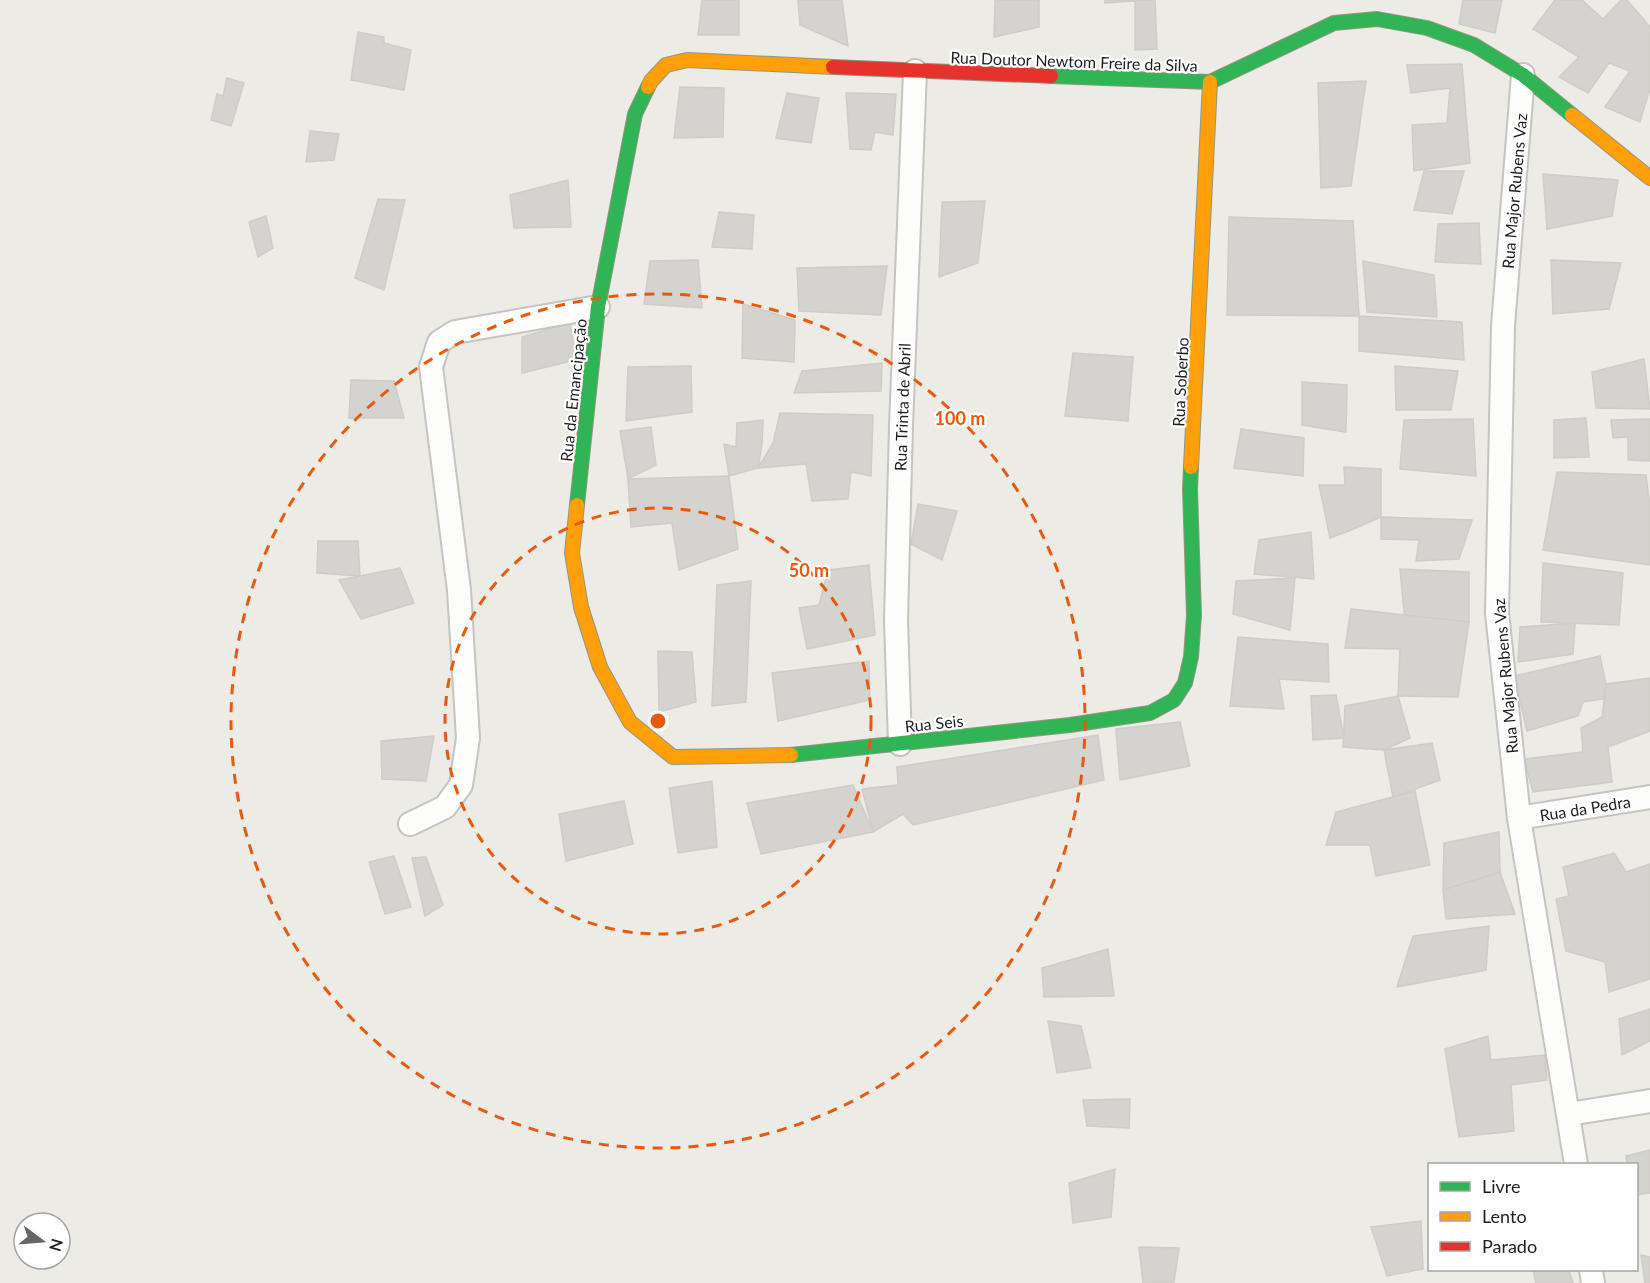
<svg xmlns="http://www.w3.org/2000/svg" width="1650" height="1283" font-family="Lato,sans-serif">
	<rect width="100%" height="100%" fill="#edebe6"/>
	<g fill="#d5d3cf" stroke="#d0ccc7" stroke-width="1.5">
		<polygon points="702,0 739,0 739,35 698,35"/>
		<polygon points="798,0 842,0 848,46 800,25"/>
		<polygon points="995,0 1039,0 1039,27 994,37"/>
		<polygon points="1105,0 1155,0 1157,49 1135,50 1135,1 1105,3"/>
		<polygon points="1463,0 1502,0 1495,33 1459,24"/>
		<polygon points="1555,0 1582,0 1603,19 1621,0 1627,0 1650,27 1650,89 1640,122 1605,107 1630,71 1609,63 1588,93 1559,77 1579,57 1533,29"/>
		<polygon points="358,32 384,37 384,43 411,50 404,90 351,80"/>
		<polygon points="1462,64 1470,163 1414,171 1412,125 1447,123 1450,88 1411,93 1407,65"/>
		<polygon points="227,78 244,83 231,126 211,120 217,94 223,96"/>
		<polygon points="1366,81 1351,186 1321,188 1318,83"/>
		<polygon points="680,87 724,88 723,137 674,138"/>
		<polygon points="787,93 819,98 811,143 776,138"/>
		<polygon points="846,93 896,94 893,135 875,132 871,150 850,149"/>
		<polygon points="310,131 339,134 334,160 306,162"/>
		<polygon points="1424,171 1464,171 1452,214 1414,210"/>
		<polygon points="1543,174 1618,180 1612,216 1547,229"/>
		<polygon points="568,180 571,227 514,228 510,195"/>
		<polygon points="378,199 405,200 384,290 355,278"/>
		<polygon points="985,201 978,263 939,277 942,202"/>
		<polygon points="719,212 754,215 752,249 712,247"/>
		<polygon points="266,216 273,248 258,257 249,222"/>
		<polygon points="1229,217 1353,221 1359,316 1227,315"/>
		<polygon points="1479,223 1481,264 1435,262 1438,224"/>
		<polygon points="698,260 702,308 644,304 650,261"/>
		<polygon points="1551,260 1621,263 1609,309 1553,314"/>
		<polygon points="1363,261 1434,275 1437,317 1367,312"/>
		<polygon points="887,266 881,315 799,311 797,268"/>
		<polygon points="743,304 795,320 794,362 742,358"/>
		<polygon points="1359,316 1462,322 1464,360 1359,351"/>
		<polygon points="570,323 576,360 522,373 522,337"/>
		<polygon points="1073,353 1133,357 1128,421 1065,416"/>
		<polygon points="1644,359 1650,409 1596,408 1592,372"/>
		<polygon points="882,363 881,391 794,393 802,371"/>
		<polygon points="691,366 692,412 626,421 628,367"/>
		<polygon points="1395,366 1458,371 1451,410 1396,410"/>
		<polygon points="351,380 394,381 404,418 349,418"/>
		<polygon points="1302,382 1347,385 1346,432 1302,425"/>
		<polygon points="780,413 873,415 871,476 851,472 848,499 812,501 806,464 758,468 773,443"/>
		<polygon points="1586,418 1589,457 1554,458 1554,420"/>
		<polygon points="1473,419 1476,476 1400,469 1404,420"/>
		<polygon points="1650,419 1650,461 1628,460 1628,437 1613,438 1611,420"/>
		<polygon points="763,420 762,445 758,468 729,476 724,444 736,447 737,423"/>
		<polygon points="651,427 656,465 628,479 620,431"/>
		<polygon points="1241,429 1304,438 1303,476 1234,468"/>
		<polygon points="1344,467 1381,469 1381,517 1349,531 1330,538 1319,485 1345,485"/>
		<polygon points="1557,472 1646,475 1650,507 1650,565 1543,550"/>
		<polygon points="729,476 738,549 679,570 672,523 631,527 628,479"/>
		<polygon points="918,504 957,511 942,560 911,544"/>
		<polygon points="1381,517 1472,520 1459,559 1416,561 1419,540 1381,539"/>
		<polygon points="1311,532 1314,579 1254,574 1259,540"/>
		<polygon points="318,541 358,541 360,576 317,573"/>
		<polygon points="1543,563 1623,573 1619,625 1541,622"/>
		<polygon points="869,565 875,635 807,649 799,608 819,605 828,570"/>
		<polygon points="400,568 414,603 361,619 339,580"/>
		<polygon points="1400,569 1469,572 1469,622 1405,622"/>
		<polygon points="1295,578 1290,630 1233,614 1236,581"/>
		<polygon points="751,581 746,702 712,706 717,585"/>
		<polygon points="1351,609 1469,622 1458,697 1398,696 1400,649 1345,648"/>
		<polygon points="1575,623 1573,654 1518,662 1520,627"/>
		<polygon points="1238,637 1328,644 1329,682 1279,679 1284,709 1230,706"/>
		<polygon points="658,651 692,652 696,702 659,712"/>
		<polygon points="1600,656 1609,698 1583,702 1578,716 1527,731 1514,676"/>
		<polygon points="869,661 870,700 778,721 772,673"/>
		<polygon points="1650,678 1650,731 1608,747 1612,782 1533,792 1524,759 1583,752 1581,728 1602,717 1606,684"/>
		<polygon points="1336,695 1344,738 1313,740 1311,696"/>
		<polygon points="1398,696 1410,738 1384,750 1343,747 1345,706"/>
		<polygon points="1180,722 1190,766 1120,780 1116,729"/>
		<polygon points="1098,735 1104,780 913,825 903,814 873,832 862,789 898,785 897,767"/>
		<polygon points="434,736 426,781 382,779 381,741"/>
		<polygon points="1432,743 1440,780 1393,797 1384,750"/>
		<polygon points="712,781 717,847 678,853 669,788"/>
		<polygon points="853,785 873,832 761,854 747,803"/>
		<polygon points="1415,791 1430,865 1376,876 1370,845 1326,845 1336,812"/>
		<polygon points="624,801 633,844 566,861 559,814"/>
		<polygon points="1499,832 1500,872 1443,890 1444,843"/>
		<polygon points="1614,853 1626,872 1650,864 1650,979 1609,992 1605,962 1566,951 1556,899 1569,896 1563,867"/>
		<polygon points="394,856 411,907 385,914 369,862"/>
		<polygon points="426,857 443,905 425,916 412,858"/>
		<polygon points="1500,872 1515,914 1446,919 1443,890"/>
		<polygon points="1489,926 1486,970 1397,987 1413,936"/>
		<polygon points="1108,949 1114,996 1044,997 1042,968"/>
		<polygon points="1650,1009 1650,1041 1622,1055 1619,1019"/>
		<polygon points="1048,1021 1081,1026 1091,1068 1057,1073"/>
		<polygon points="1488,1036 1491,1060 1545,1055 1547,1080 1511,1085 1514,1131 1459,1137 1445,1049"/>
		<polygon points="1130,1099 1129,1128 1087,1126 1083,1100"/>
		<polygon points="1650,1150 1650,1193 1636,1195 1636,1164 1627,1164 1626,1156"/>
		<polygon points="1115,1169 1111,1217 1073,1223 1069,1183"/>
		<polygon points="1421,1221 1423,1269 1387,1276 1371,1227"/>
		<polygon points="1139,1247 1179,1248 1174,1282 1143,1283"/>
		<polygon points="1641,1255 1650,1257 1650,1283 1645,1283"/>
		<polygon points="1533,1270 1569,1270 1573,1283 1536,1283"/>
	</g>
	<g fill="none" stroke-linecap="round" stroke-linejoin="round">
		<defs>
			<g id="street">
				<polyline points="1523,75 1503,326 1497,613 1519,818 1576,1164"/>
				<polyline points="900,744 896,620 901,426 915,71"/>
				<polyline points="1519,818 1650,797"/>
				<polyline points="410,824 445,807 461,785 468,738 459,590 431,367 439,342 455,332 598,307"/>
				<polyline points="1569,1114 1650,1101"/>
				<polyline points="1591,1270 1593,1283"/>
			</g>
			<g id="fast">
				<polyline points="1051,76 1210,82 1334,23 1377,19 1427,28 1474,45 1523,75 1572,115"/>
				<polyline points="577,505 598,307 635,114 648,87"/>
				<polyline points="791,755 1070,725 1150,713 1174,700 1185,683 1191,657 1194,615 1190,489 1191,467"/>
			</g>
			<g id="slow">
				<polyline points="648,87 651,81 666,65 687,60 833,67"/>
				<polyline points="1572,115 1650,178"/>
				<polyline points="1191,467 1210,82"/>
				<polyline points="577,505 572,553 581,607 600,667 630,722 673,757 791,755"/>
			</g>
			<polyline id="jam" points="833,67 1051,76"/>
		</defs>
		<use href="#street" stroke="#c5c4c2" stroke-width="26"/>
		<use href="#fast" stroke="#94977e" stroke-width="16"/>
		<use href="#slow" stroke="#94977e" stroke-width="16"/>
		<use href="#jam" stroke="#94977e" stroke-width="16"/>
		<use href="#street" stroke="#fcfcfb" stroke-width="22"/>
		<use href="#fast" stroke="#30b455" stroke-width="14"/>
		<use href="#slow" stroke="#ff9f0a" stroke-width="14"/>
		<use href="#jam" stroke="#e5322d" stroke-width="14"/>
	</g>
	<g fill="none" stroke="#e8590c" stroke-width="3" stroke-dasharray="10 8">
		<circle cx="658" cy="721" r="213"/>
		<circle cx="658" cy="721" r="427"/>
	</g>
	<g text-anchor="middle" dominant-baseline="central" stroke-width="4.5" stroke-linejoin="round" paint-order="stroke">
		<g font-size="16" fill="#1e1e1e" stroke="#fff">
			<text transform="translate(1074 61) rotate(2)">Rua Doutor Newtom Freire da Silva</text>
			<text transform="translate(1514 191) rotate(-85)">Rua Major Rubens Vaz</text>
			<text transform="translate(1180 382) rotate(-87)">Rua Soberbo</text>
			<text transform="translate(573 390) rotate(-84)">Rua da Emancipação</text>
			<text transform="translate(902 407) rotate(-88)">Rua Trinta de Abril</text>
			<text transform="translate(1505 676) rotate(-95)">Rua Major Rubens Vaz</text>
			<text transform="translate(934 723) rotate(-6)">Rua Seis</text>
			<text transform="translate(1585 808) rotate(-9)">Rua da Pedra</text>
		</g>
	</g>
	<circle cx="658" cy="721" r="9" fill="#e8590c" stroke="#fff" stroke-width="3"/>
	<g font-size="18" text-anchor="middle" font-weight="bold" fill="#e8590c" stroke="#fff" stroke-width="4.5" stroke-linejoin="round" paint-order="stroke">
		<text x="960" y="425">100 m</text>
		<text x="809" y="577">50 m</text>
	</g>
	<rect x="1428" y="1163" width="210" height="108" fill="#ffffff" stroke="#a5a5a5" stroke-width="1.5"/>
	<rect x="1440" y="1182" width="30" height="9" fill="#30b455" stroke="#a5a5a5" stroke-width="1.5"/>
	<text x="1482" y="1193" font-size="18" fill="#1e1e1e">Livre</text>
	<rect x="1440" y="1212" width="30" height="9" fill="#ff9f0a" stroke="#a5a5a5" stroke-width="1.5"/>
	<text x="1482" y="1223" font-size="18" fill="#1e1e1e">Lento</text>
	<rect x="1440" y="1242" width="30" height="9" fill="#e5322d" stroke="#a5a5a5" stroke-width="1.5"/>
	<text x="1482" y="1253" font-size="18" fill="#1e1e1e">Parado</text>
	<g transform="translate(42 1241) rotate(106)"><circle r="28" fill="#ffffff" stroke="#a5a5a5" stroke-width="1.5"/>
	<path d="M0-4.5L10 22L0 15L-10 22Z" fill="#666664"/>
	<text y="-9" font-size="16" font-weight="bold" text-anchor="middle" fill="#1e1e1e">N</text>
	</g>
</svg>
